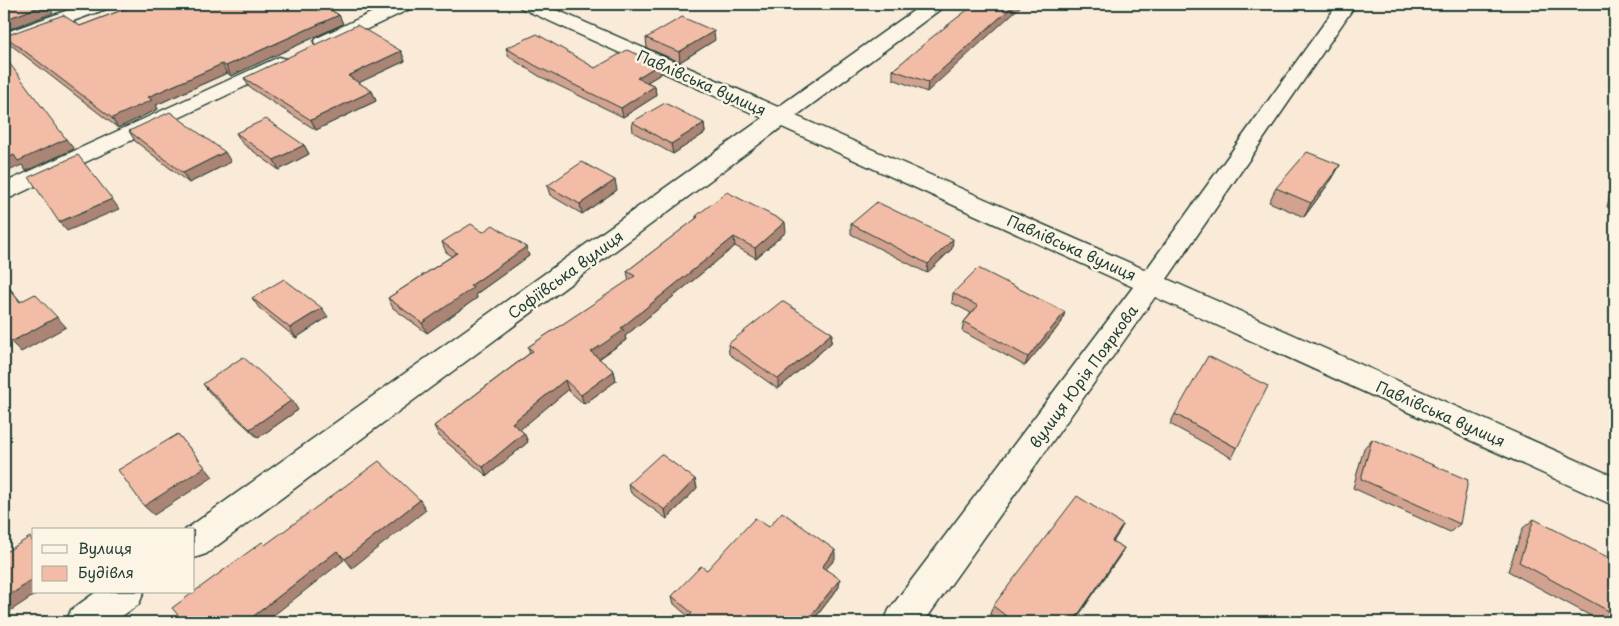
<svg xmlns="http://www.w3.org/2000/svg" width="1619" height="626" font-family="'Playpen Sans',sans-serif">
	<rect width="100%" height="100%" fill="#faead8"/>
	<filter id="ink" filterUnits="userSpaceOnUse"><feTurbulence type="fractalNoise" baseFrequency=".02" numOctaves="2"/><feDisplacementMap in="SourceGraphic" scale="10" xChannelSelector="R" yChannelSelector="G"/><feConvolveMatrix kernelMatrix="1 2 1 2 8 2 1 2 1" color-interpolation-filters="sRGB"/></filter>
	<g filter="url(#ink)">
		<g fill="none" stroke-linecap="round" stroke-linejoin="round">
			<defs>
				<g id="street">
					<polygon points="85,4 111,4 109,8 4,46 4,33"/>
					<polygon points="390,4 414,4 412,8 331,46 324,48 317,46 314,42 317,38"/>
					<polygon points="519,4 543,4 778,107 923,4 944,4 942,8 796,116 1146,270 1338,4 1356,4 1167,279 1615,477 1615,506 1155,297 924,622 884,622 889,610 1133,287 782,127 206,554 194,558 194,530 185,530 763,118 521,8"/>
					<polygon points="279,57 286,59 289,63 286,67 12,197 4,200 4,183"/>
					<polygon points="96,592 144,592 139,604 114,622 66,622 71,610"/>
				</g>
			</defs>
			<use href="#street" stroke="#1f3d34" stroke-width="3"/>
			<use href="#street" fill="#fcf5e5" fill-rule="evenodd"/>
		</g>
		<g fill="#d1a28f" stroke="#1f3d34">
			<polygon points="138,4 335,4 327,8 339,15 343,24 231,76 227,73 156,105 158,109 118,128 11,45 5,36 80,26"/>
			<polygon points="975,4 927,92 893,79 893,70"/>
			<polygon points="646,38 715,40 680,62 647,48"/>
			<polygon points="506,48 595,68 661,74 647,82 655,86 656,96 623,117 539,76 509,57"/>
			<polygon points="401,51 405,61 358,83 372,91 376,101 316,130 249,87 244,78"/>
			<polygon points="632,122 704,123 705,133 673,154 633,132"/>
			<polygon points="129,131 231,162 189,183 135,141"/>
			<polygon points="236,133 304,145 309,154 279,170 242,143"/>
			<polygon points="1340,165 1332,179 1304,217 1269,202 1276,188"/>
			<polygon points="1615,175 1615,210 1607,207"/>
			<polygon points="547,186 617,190 582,214 550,195"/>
			<polygon points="696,216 786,232 756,258 735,246 625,336 626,340 599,359 614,371 616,381 584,404 568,390 520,429 524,433 528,442 487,476 439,436 434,426 530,353 528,347 629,281 627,271 696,219"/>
			<polygon points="851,224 952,249 927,273 851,234"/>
			<polygon points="483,232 526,247 529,256 476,294 477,298 427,333 393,308 388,298 452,256 446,252 442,242"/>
			<polygon points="953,293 1062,322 1025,366 962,331 964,322 971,313 952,303"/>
			<polygon points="252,298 328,317 296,338 259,308"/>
			<polygon points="832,333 831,343 778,389 729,354 728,344"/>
			<polygon points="203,384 298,410 258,438 210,393"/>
			<polygon points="1175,414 1237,448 1232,458 1170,424"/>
			<polygon points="1372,439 1460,524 1450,532 1353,488 1364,448"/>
			<polygon points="695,479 697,488 667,519 631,493 628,484"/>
			<polygon points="1534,519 1614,614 1602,622 1508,571 1523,528"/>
			<polygon points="769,527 835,559 826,569 839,587 812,622 684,622 689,617 674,604 672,596 707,570"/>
			<polygon points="1118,534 1113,542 1124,548 1119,557 1074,622 1000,622 990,614 993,606"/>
		</g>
		<g fill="#aa8474" stroke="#1f3d34">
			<polygon points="47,4 53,13 4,31 4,20"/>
			<polygon points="317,4 335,4 320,11"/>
			<polygon points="1015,4 1023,4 927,92 928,82"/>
			<polygon points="339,15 343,24 231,76 226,66"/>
			<polygon points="714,31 715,40 680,62 679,52"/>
			<polygon points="401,51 405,61 352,86 348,76"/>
			<polygon points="222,64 227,73 156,105 158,109 118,128 112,118 148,97"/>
			<polygon points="660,64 661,74 639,87 637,78"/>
			<polygon points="655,86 656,96 623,117 621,108"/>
			<polygon points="372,91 376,101 316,130 311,120"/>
			<polygon points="704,123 705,133 673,154 671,144"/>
			<polygon points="66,139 74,149 26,171 22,165 4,173 4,160 14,155"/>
			<polygon points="304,145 309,154 279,170 274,160"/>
			<polygon points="225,152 231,162 189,183 183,173"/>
			<polygon points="1340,165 1332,179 1304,217 1311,203"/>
			<polygon points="615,180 617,190 582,214 580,204"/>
			<polygon points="112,199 119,209 67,231 59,222"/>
			<polygon points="785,222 786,232 756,258 755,248"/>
			<polygon points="734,237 735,246 625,336 626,340 594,362 591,352 621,328"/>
			<polygon points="953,239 952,249 927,273 928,264"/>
			<polygon points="526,247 529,256 476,294 477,298 427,333 422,323 470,286"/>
			<polygon points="4,281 29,312 20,302 4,283"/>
			<polygon points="322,308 328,317 296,338 290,328"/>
			<polygon points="1065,312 1062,322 1025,366 1028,357"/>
			<polygon points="57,317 66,327 21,352 11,342"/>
			<polygon points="832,333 831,343 778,389 778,379"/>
			<polygon points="614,371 616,381 584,404 581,395"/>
			<polygon points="565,380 568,390 516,433 512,423"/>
			<polygon points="292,400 298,410 258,438 250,429"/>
			<polygon points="524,433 528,442 487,476 483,467"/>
			<polygon points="178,434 213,477 154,515 144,506"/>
			<polygon points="695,479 697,488 667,519 665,510"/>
			<polygon points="420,500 426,510 352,568 345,559"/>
			<polygon points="1123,525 1118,534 1108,550 1112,541"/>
			<polygon points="1124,548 1119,557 1074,622 1073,622"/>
			<polygon points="835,550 835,559 821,575 822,567"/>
			<polygon points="337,551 344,560 265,622 246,622"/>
			<polygon points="34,579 34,592 39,592 4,615 4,599"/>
			<polygon points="840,579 839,587 812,622 808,622 808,619"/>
			<polygon points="803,615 803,622 798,622"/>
		</g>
		<g fill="#f3bca6" stroke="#1f3d34">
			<polygon points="4,4 47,4 4,20"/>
			<polygon points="138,4 320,4 339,15 226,66 222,64 148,97 152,100 112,118 5,36 63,15 80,26"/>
			<polygon points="975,4 1015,4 928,82 893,70 931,38"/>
			<polygon points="682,17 714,31 679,52 646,38"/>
			<polygon points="357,25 401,51 348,76 372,91 311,120 244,78"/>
			<polygon points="537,34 595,68 627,50 660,64 637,78 655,86 621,108 536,66 506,48"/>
			<polygon points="4,56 66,139 18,161 14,155 4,160"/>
			<polygon points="665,103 704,123 671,144 632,122"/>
			<polygon points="170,112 225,152 183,173 129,131"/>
			<polygon points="266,119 304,145 274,160 236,133"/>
			<polygon points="1307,152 1340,165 1311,203 1276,188"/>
			<polygon points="78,155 112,199 59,222 29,177"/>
			<polygon points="582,162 615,180 580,204 547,186"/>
			<polygon points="727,192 785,222 755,248 734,237 621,328 624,330 591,352 614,371 581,395 565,380 512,423 524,433 483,467 434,426 533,351 528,347 635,276 627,271 698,217 696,216"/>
			<polygon points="877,202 953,239 928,264 851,224"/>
			<polygon points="471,224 483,232 493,225 526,247 470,286 473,288 422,323 388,298 457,253 442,242"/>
			<polygon points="978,268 1065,312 1028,357 964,322 978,306 953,293"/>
			<polygon points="284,279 322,308 290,328 252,298"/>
			<polygon points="4,283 20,302 35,294 57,317 11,342 4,334"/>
			<polygon points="782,301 832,333 778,379 728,344"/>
			<polygon points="1208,356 1268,386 1237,448 1175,414"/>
			<polygon points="243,357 292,400 250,429 203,384"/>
			<polygon points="178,434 205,467 144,506 118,470"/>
			<polygon points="1372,439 1468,480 1460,524 1361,479"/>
			<polygon points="661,454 695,479 665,510 628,484"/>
			<polygon points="379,461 420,500 345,559 337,551 246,622 184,622 172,608 262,542 265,545"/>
			<polygon points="1077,496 1123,525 1112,541 1124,548 1073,622 1014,622 993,606"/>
			<polygon points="782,512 835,550 822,567 840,579 808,619 803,615 798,622 684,622 692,613 672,596 701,566 707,570 755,518 769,527"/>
			<polygon points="1534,519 1615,561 1615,609 1614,614 1519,562"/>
			<polygon points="30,537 34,544 34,579 4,599 4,553"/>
		</g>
	</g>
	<g text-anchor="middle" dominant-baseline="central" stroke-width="5" stroke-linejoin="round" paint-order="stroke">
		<g font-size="15" fill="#1f3d34" stroke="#fcf5e5">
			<text transform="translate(702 82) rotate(24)">Павлівська вулиця</text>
			<text transform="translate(1072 247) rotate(24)">Павлівська вулиця</text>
			<text transform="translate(565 274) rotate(-36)">Софіївська вулиця</text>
			<text transform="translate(1083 376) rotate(-54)">вулиця Юрія Пояркова</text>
			<text transform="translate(1441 413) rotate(24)">Павлівська вулиця</text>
		</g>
	</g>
	<rect width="1619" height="626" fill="none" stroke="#fcf5e5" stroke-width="20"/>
	<rect x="10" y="10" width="1599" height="606" fill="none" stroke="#1f3d34" stroke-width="2" filter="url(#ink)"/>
	<rect x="32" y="528" width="162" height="65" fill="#fcf5e5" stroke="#a4ab9e"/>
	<rect x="42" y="545" width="25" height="8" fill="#fcf5e5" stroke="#a4ab9e"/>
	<text x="78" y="554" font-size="15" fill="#1f3d34">Вулиця</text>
	<rect x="42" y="566" width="25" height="15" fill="#f3bca6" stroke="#a4ab9e"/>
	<text x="78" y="578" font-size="15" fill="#1f3d34">Будівля</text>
</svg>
